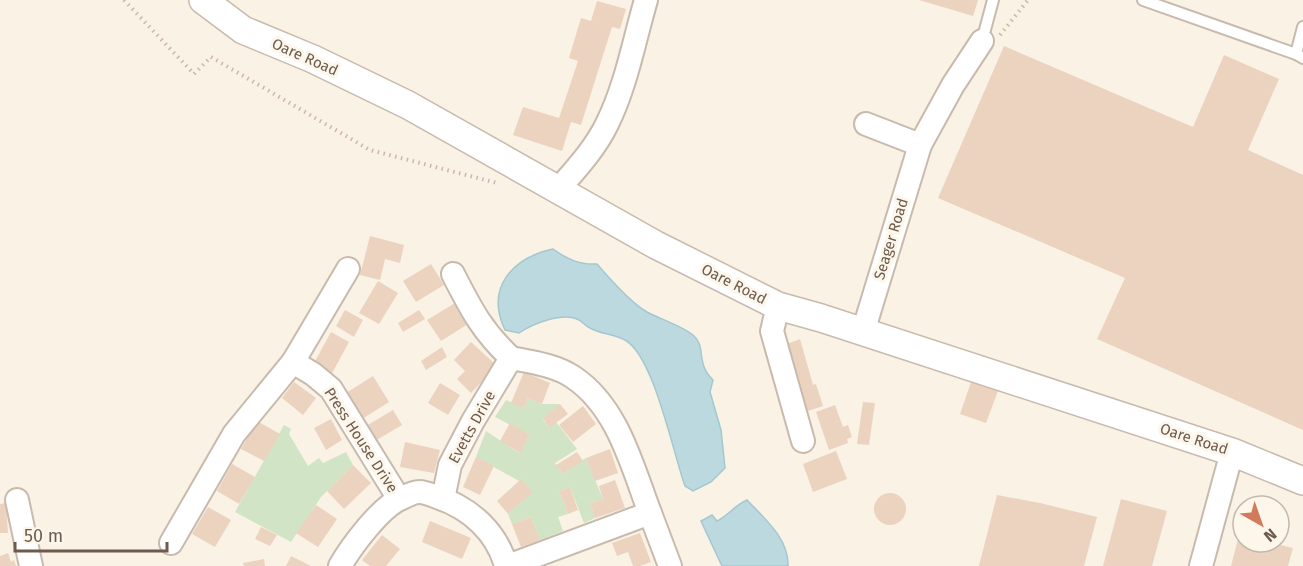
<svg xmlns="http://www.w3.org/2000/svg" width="1303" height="566" font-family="'Fira Sans',sans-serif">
	<rect width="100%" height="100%" fill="#f9f2e5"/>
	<g fill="#d1e4c6">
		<polygon points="528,398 542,404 560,404 543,419 549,428 556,422 577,449 555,463 562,474 586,458 603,499 590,504 595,518 584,523 570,487 559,491 568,514 558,517 563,531 540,540 531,517 512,524 508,514 532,492 521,479 519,481 476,457 486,431 519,453 530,435 495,417 506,400 524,408"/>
		<polygon points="284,425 291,429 289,434 308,466 319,458 323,463 346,452 353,465 321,497 291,542 235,512"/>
	</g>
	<g fill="#bcd9e0" stroke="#a4c7d0" stroke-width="1.5">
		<path d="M553,249C567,259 579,265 597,264C609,278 631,303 647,312C662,320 680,325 693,335C707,347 695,363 713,380L710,392L721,430L725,468L711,482L693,491L685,486C673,453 654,356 625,340C614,334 600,334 590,328C585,326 583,322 579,320C564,311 532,324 519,333L505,330C485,288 512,258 553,249Z"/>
		<path d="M747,500C765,519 789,539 788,566H722L701,521L712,515L717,521C729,515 735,505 747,500Z"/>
	</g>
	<g fill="#ebd3c0">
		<polygon points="919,0 978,0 973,16"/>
		<polygon points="597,1 626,9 620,29 612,27 581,125 571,122 562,151 513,135 523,107 559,118 578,61 569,58 581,18 591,21"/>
		<polygon points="1004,46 1193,127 1224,55 1279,79 1248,150 1303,175 1303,430 1097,339 1125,278 938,198"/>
		<polygon points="370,236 404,245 400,263 385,259 380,280 360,275"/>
		<polygon points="431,264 444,285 416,302 403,281"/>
		<polygon points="378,281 398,293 379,324 359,313"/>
		<polygon points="455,303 468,324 441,341 427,320"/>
		<polygon points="345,310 363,320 354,337 336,326"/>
		<polygon points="419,310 425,319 403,332 398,323"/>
		<polygon points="331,332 349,342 331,375 313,365"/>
		<polygon points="800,339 813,385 816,384 823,406 802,413 779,347"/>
		<polygon points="471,342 497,366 471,393 457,379 465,371 454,360"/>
		<polygon points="442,347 447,357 426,370 421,361"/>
		<polygon points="524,372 550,383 542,404 528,398 524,408 511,403"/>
		<polygon points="373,376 389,402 362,419 346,393"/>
		<polygon points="294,382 316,398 303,415 282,398"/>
		<polygon points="971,382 998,391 986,423 960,414"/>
		<polygon points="440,383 460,395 448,415 428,403"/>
		<polygon points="863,402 875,403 869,445 857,444"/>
		<polygon points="560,404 568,414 549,428 543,418"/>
		<polygon points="835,405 843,427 848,425 852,437 847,439 848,443 829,450 816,412"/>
		<polygon points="583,406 596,424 573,442 559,425"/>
		<polygon points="393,410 402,425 375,441 366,426"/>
		<polygon points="331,419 342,440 326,450 314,428"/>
		<polygon points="257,421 280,434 264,461 241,449"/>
		<polygon points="510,423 530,435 520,453 500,441"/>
		<polygon points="405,442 440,450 434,473 400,467"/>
		<polygon points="610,449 618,473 595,481 586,458"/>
		<polygon points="836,451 847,479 813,492 803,464"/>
		<polygon points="577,452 583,461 562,474 556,465"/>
		<polygon points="476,457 494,466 480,495 463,487"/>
		<polygon points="232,464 255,477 239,504 217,491"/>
		<polygon points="353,465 371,483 344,509 327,491"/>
		<polygon points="521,479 533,492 508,514 497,501"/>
		<polygon points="615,480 625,508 595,518 590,504 603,499 599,486"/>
		<polygon points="570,487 578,510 568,514 559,491"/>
		<circle cx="890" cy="509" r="16"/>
		<polygon points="997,495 1040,503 1097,517 1084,566 979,566"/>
		<polygon points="1121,499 1167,511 1152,566 1103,566"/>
		<polygon points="6,503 8,533 0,533 0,504"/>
		<polygon points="316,505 337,519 318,547 296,533"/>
		<polygon points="208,507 231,520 215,547 192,534"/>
		<polygon points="531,517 540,540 521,547 512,524"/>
		<polygon points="430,521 471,538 462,559 422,542"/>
		<polygon points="261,527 277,535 270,546 255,539"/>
		<polygon points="640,533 651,562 640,566 633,566 628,552 617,556 612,543"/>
		<polygon points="382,535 400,549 386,566 370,566 362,560"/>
		<polygon points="1239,535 1243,536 1243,542 1268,542 1293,548 1288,566 1231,566"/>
		<polygon points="8,553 11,562 14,560 16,566 0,566 0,556"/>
		<polygon points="291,556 311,566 286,566"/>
		<polygon points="264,559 265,566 244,566 243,563"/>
	</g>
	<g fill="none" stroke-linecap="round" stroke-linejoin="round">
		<defs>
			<g id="service">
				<polyline points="1143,0 1296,54"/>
				<polyline points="1303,27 1296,54 1303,58"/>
				<polyline points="982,41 993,0"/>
			</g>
			<g id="minor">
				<polyline points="866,124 920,145"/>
				<path d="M557,191C575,170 595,149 607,124C626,86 634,41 646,0"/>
				<polyline points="348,269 293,362 313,374 331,389 399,499"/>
				<polyline points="778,306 772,331 803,441"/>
				<polyline points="863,332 920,145 953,85 982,41"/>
				<path d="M511,358C531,362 555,365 573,377C618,407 632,466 650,513"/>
				<path d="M443,499L450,465L473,421L511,358C482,331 471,309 453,274"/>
				<polyline points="17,500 31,566"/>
				<polyline points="171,543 234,434 293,362"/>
				<path d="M340,566C351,547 381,506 402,498C406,496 414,492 419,492C424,492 432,495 437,497C470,508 497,532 506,566"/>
				<polyline points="508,566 650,513 670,566"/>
				<polyline points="1201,566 1232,452"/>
			</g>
			<polyline id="tertiary" points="203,0 243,30 313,59 408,105 656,245 778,306 821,318 1232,452 1303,481"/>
		</defs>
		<use href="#service" stroke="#c8baad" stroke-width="14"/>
		<use href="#minor" stroke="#c8baad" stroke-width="26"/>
		<use href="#tertiary" stroke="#c8baad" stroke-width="30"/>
		<g stroke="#cfb7a4" stroke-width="4" stroke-dasharray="1.5 4.5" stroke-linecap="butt">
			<polyline points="124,0 194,74 211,57 370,150 497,183"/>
			<polyline points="1000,35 1028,0"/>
		</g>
		<use href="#service" stroke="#fff" stroke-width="10"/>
		<use href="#minor" stroke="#fff" stroke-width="22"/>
		<use href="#tertiary" stroke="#fff" stroke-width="27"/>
	</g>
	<g text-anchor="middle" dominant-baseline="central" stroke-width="6" stroke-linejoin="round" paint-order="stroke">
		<g font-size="15" fill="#6e5b4e" stroke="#fcf6eb">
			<text transform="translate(305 57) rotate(24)">Oare Road</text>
			<text transform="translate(891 239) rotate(-73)">Seager Road</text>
			<text transform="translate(734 284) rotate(27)">Oare Road</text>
			<text transform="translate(472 427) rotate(-61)">Evetts Drive</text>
			<text transform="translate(1194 439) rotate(18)">Oare Road</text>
			<text transform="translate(361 440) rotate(57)">Press House Drive</text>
		</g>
	</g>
	<g transform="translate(1261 524) rotate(140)"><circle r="28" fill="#fcf6eb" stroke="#c3b8ac" stroke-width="1.5"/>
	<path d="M0-4.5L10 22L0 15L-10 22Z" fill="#d37a5a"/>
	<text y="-9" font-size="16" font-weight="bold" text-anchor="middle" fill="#6e5b4e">N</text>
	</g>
	<path d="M15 542v9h152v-9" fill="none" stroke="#6e5b4e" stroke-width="3"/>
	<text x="24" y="542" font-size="18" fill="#6e5b4e" stroke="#fcf6eb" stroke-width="4.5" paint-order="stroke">50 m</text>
</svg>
